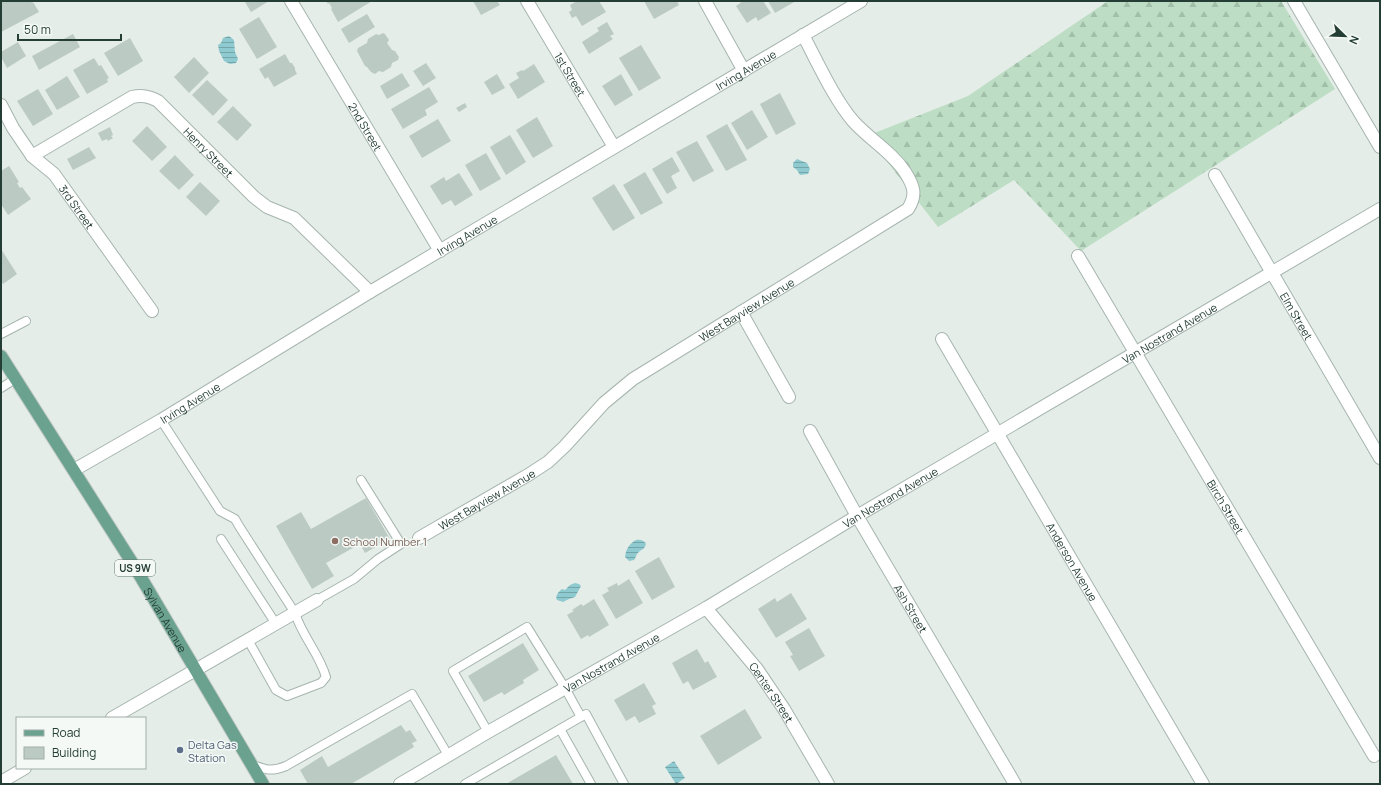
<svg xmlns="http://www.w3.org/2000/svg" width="1381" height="785" font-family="Manrope,sans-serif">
	<defs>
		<pattern id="forest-firs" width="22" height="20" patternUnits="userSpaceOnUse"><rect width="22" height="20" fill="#bdddc4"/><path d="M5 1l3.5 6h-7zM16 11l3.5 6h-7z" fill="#a2bfa9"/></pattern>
		<pattern id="water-rules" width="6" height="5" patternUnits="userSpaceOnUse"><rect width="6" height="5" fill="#8ecacf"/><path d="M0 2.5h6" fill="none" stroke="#74a5a9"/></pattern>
	</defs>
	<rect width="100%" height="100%" fill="#e4ede8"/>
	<polygon fill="url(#forest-firs)" points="1108,1 1281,1 1335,89 1081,251 1014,180 938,227 867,136 968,96"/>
	<g fill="url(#water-rules)">
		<polygon points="229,36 234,40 235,52 238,59 236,63 230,64 224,61 219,51 218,45 221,43 223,38"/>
		<polygon points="797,159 807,163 810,169 808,174 800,175 797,170 793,167 793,163"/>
		<path d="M636,540C640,539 650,542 644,548C643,550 640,550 639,552C636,554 636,558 634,560L629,561L625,557C626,549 629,544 636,540Z"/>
		<path d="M575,583L579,584L581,586L575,597L569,599L563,602L557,600C555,596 558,592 562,589L565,590L570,585Z"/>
		<polygon points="674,761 685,778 676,784 665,767"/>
	</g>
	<g fill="#bccac4">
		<polygon points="1,1 31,1 32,3 33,2 39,12 1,32"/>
		<polygon points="246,1 269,1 251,12 245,2"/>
		<polygon points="326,1 372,1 338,22 331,9 332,8 329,3 328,4"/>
		<polygon points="473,1 497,1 500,5 481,15"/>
		<polygon points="577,1 599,1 606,12 582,26 576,16 572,18 569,12 572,10 570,5"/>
		<polygon points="644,1 677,1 679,5 654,19"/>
		<polygon points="743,1 763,1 771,13 758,21 756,17 747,23 736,6"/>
		<polygon points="768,1 796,1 775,13"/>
		<polygon points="367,14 375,27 349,43 341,29"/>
		<polygon points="259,17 277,47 257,59 239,29"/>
		<polygon points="607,22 614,34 610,36 613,39 589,54 582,42 599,31 597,28"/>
		<polygon points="383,33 385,34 389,40 387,43 392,50 395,51 399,57 398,60 392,63 391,67 383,72 379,71 375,74 371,72 367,67 365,66 357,51 358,48 367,43 368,39 376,34 379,35"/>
		<polygon points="73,34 80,47 39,70 32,56"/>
		<polygon points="130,38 143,61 118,76 104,53"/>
		<polygon points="18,42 26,56 7,68 1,57 1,52"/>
		<polygon points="641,45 661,78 639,91 619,58"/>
		<polygon points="285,54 290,63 292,63 295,68 295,70 297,74 274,87 268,77 265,79 259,69"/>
		<polygon points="194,57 209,73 189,93 174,77"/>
		<polygon points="94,58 99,66 101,65 109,78 107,79 108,82 87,94 73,70"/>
		<polygon points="426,63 436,78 423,86 413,71"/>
		<polygon points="534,64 545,82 518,99 509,84 519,78 516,73 522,70 523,71"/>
		<polygon points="402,73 410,86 387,99 380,86"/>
		<polygon points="497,74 505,88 492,95 484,82"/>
		<polygon points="621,74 633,95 615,106 602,86"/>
		<polygon points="67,76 80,97 57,110 45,90"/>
		<polygon points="207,80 228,100 213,116 192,95"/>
		<polygon points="429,87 438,102 425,110 427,115 403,129 391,109"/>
		<polygon points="38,89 53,114 33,126 17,101"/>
		<polygon points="780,93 796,124 776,135 760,104"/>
		<polygon points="465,103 467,107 459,112 456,108"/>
		<polygon points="233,106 252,125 237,141 217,122"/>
		<polygon points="752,110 768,137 747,150 731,123"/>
		<polygon points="537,117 553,146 533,158 516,130"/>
		<polygon points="438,119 451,141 422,158 409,136"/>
		<polygon points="727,124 747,160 726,171 706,136"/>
		<polygon points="147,126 167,147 152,161 132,141"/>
		<polygon points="110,127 113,135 111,136 113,138 108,141 107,139 102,141 98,133"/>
		<polygon points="510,135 526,162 506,175 490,147"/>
		<polygon points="697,141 714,171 693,182 676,152"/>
		<polygon points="89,147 96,158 73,170 67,159"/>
		<polygon points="486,153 501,179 480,191 465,165"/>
		<polygon points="175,155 194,175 179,190 159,171"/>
		<polygon points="672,157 680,171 671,176 677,188 667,194 652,169"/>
		<polygon points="9,166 19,182 17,183 20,188 22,187 31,199 8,215 1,204 1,171"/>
		<polygon points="645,172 663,203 641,215 623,185"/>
		<polygon points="459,173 473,195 455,206 451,200 442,205 430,186 444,177 446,181"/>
		<polygon points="200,182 220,201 206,216 186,197"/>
		<polygon points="614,184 635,218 613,231 592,198"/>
		<polygon points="1,249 17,274 3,284 1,281"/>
		<polygon points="366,498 390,539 365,553 360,544 326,563 334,576 312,589 276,526 301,512 311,529"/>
		<polygon points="659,557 675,587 652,600 635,571"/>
		<polygon points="629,579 643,603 616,619 602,595 609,591 607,588 617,583 618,586"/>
		<polygon points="791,593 807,619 776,638 758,609 775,598 777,602"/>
		<polygon points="594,599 609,625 589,637 588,635 581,639 567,615 574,611 572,610 581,604 583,606"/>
		<polygon points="809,628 825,656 799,671 790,656 793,655 785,642"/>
		<polygon points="523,643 539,670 523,680 524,683 504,695 502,692 484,702 468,676"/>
		<polygon points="697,649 705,663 708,661 717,677 693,690 688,681 683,684 672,663"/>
		<polygon points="644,683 656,704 652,706 656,714 639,723 635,716 626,721 614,700"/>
		<polygon points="745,709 762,738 718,765 700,736"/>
		<polygon points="401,725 406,732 410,730 417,741 412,743 414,747 351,784 308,784 300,770 322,756 328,767"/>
		<polygon points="556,755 573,784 506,784"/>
	</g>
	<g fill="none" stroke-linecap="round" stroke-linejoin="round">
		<defs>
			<g id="lane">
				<polyline points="1,334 26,321"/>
				<polyline points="1,388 15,379"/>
				<path d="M161,420L220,511L235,519L239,526L295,613C302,636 319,653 326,677L321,683L287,696L276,690L248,640"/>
				<polyline points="221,539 276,624"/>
				<polyline points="317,600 354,579 378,559 401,544 361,480"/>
				<polyline points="560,729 591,784"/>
				<polyline points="488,732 453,671 527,627 565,688 581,717"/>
				<path d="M251,764C266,770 271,772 286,766L412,694L448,755"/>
				<polyline points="465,784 586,714 624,784"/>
			</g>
			<g id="street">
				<path id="s1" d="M291,1L440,251"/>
				<path id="s2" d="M527,1L614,147"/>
				<polyline points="705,1 744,71"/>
				<polyline points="1294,1 1380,147"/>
				<path id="s3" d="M1,105L13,128L32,156L54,174L152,311"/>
				<path id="s4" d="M32,156L132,97C142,95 148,96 158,101L254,197L267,207L294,218L370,292"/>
				<path id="s5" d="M1215,175L1380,458"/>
				<path id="s6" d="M1078,256L1374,756"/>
				<polyline points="741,312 789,397"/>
				<path id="s7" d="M942,339L1203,784"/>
				<path id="s8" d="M810,431L857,516L1015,784"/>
				<path id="s9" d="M74,470L161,420L370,292L861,1"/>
				<path id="s10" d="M419,538L528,475L548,462L565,446L604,403L633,379L908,209C917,195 914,186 905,172C892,152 869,139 853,121C834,99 817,61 803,35"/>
				<path id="s11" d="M706,608L757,669L784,709L828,784"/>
				<polyline points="112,718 317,600"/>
				<polyline points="1,782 25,768"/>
				<path id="s12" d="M400,784L488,732L706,608L857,516L1380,209"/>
			</g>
			<g id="primary">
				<path id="s13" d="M1,356L133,564L263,784"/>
			</g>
		</defs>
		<use href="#lane" stroke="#a7b5af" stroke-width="10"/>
		<use href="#street" stroke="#a7b5af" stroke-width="14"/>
		<use href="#primary" stroke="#c2c9c6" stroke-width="14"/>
		<use href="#lane" stroke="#fff" stroke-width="8"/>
		<use href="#street" stroke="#fff" stroke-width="12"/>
		<use href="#primary" stroke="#6aa18f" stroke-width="12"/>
	</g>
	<circle fill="#8d6e63" stroke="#f4f9f6" stroke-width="1.5" cx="335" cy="541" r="4"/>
	<circle fill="#5c6f8a" stroke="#f4f9f6" stroke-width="1.5" cx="180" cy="750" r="4"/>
	<g text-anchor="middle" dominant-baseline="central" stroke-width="3" stroke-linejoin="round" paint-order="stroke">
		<rect fill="#f4f9f6" stroke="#62766f" stroke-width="1" x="115" y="560" width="40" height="16" rx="3"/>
		<g font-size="10" font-weight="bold" fill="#243e35">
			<text x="135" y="568">US 9W</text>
		</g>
		<g font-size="11" fill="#243e35" stroke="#f4f9f6">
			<text stroke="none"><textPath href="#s9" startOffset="782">Irving Avenue</textPath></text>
			<text stroke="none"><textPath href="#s2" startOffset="85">1st Street</textPath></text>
			<text stroke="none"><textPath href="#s1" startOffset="146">2nd Street</textPath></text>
			<text stroke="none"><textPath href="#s4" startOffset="215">Henry Street</textPath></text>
			<text stroke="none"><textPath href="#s3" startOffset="128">3rd Street</textPath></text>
			<text stroke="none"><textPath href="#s9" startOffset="458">Irving Avenue</textPath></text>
			<text stroke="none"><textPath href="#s10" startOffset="402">West Bayview Avenue</textPath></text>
			<text stroke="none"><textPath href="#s5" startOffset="163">Elm Street</textPath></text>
			<text stroke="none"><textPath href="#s12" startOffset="892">Van Nostrand Avenue</textPath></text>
			<text stroke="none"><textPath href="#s9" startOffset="134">Irving Avenue</textPath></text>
			<text stroke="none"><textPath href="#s12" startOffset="568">Van Nostrand Avenue</textPath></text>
			<text stroke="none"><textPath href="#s10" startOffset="78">West Bayview Avenue</textPath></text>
			<text stroke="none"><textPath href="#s6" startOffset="291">Birch Street</textPath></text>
			<text stroke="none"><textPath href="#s7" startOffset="258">Anderson Avenue</textPath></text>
			<text stroke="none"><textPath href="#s8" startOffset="204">Ash Street</textPath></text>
			<text stroke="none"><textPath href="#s13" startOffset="311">Sylvan Avenue</textPath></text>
			<text stroke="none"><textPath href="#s12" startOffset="244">Van Nostrand Avenue</textPath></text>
			<text stroke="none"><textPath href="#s11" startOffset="107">Center Street</textPath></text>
		</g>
		<g font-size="11" fill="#785e54" stroke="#f4f9f6" text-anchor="start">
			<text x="343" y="541">School Number 1</text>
		</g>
		<g font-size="11" fill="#4e5e75" stroke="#f4f9f6" text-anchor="start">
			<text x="188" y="744">Delta Gas<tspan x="188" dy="13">Station</tspan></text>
		</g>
	</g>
	<rect width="1381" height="785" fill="none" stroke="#243e35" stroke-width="4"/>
	<rect x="16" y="717" width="130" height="52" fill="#f4f9f6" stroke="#a1aea9"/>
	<rect x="24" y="730" width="20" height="6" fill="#6aa18f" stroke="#a1aea9"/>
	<text x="52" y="737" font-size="12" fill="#243e35">Road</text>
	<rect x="24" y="747" width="20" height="12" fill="#bccac4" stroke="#a1aea9"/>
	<text x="52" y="757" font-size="12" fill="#243e35">Building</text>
	<g transform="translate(1345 36) rotate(113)" stroke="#f4f9f6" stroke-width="3" paint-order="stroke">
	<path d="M0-3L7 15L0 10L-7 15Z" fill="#243e35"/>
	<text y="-6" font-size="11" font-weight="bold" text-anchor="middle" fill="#243e35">N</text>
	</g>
	<path d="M18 34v6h103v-6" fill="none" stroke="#243e35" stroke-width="2"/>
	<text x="24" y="34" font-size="12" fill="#243e35" stroke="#f4f9f6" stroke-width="3" paint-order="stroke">50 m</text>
</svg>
